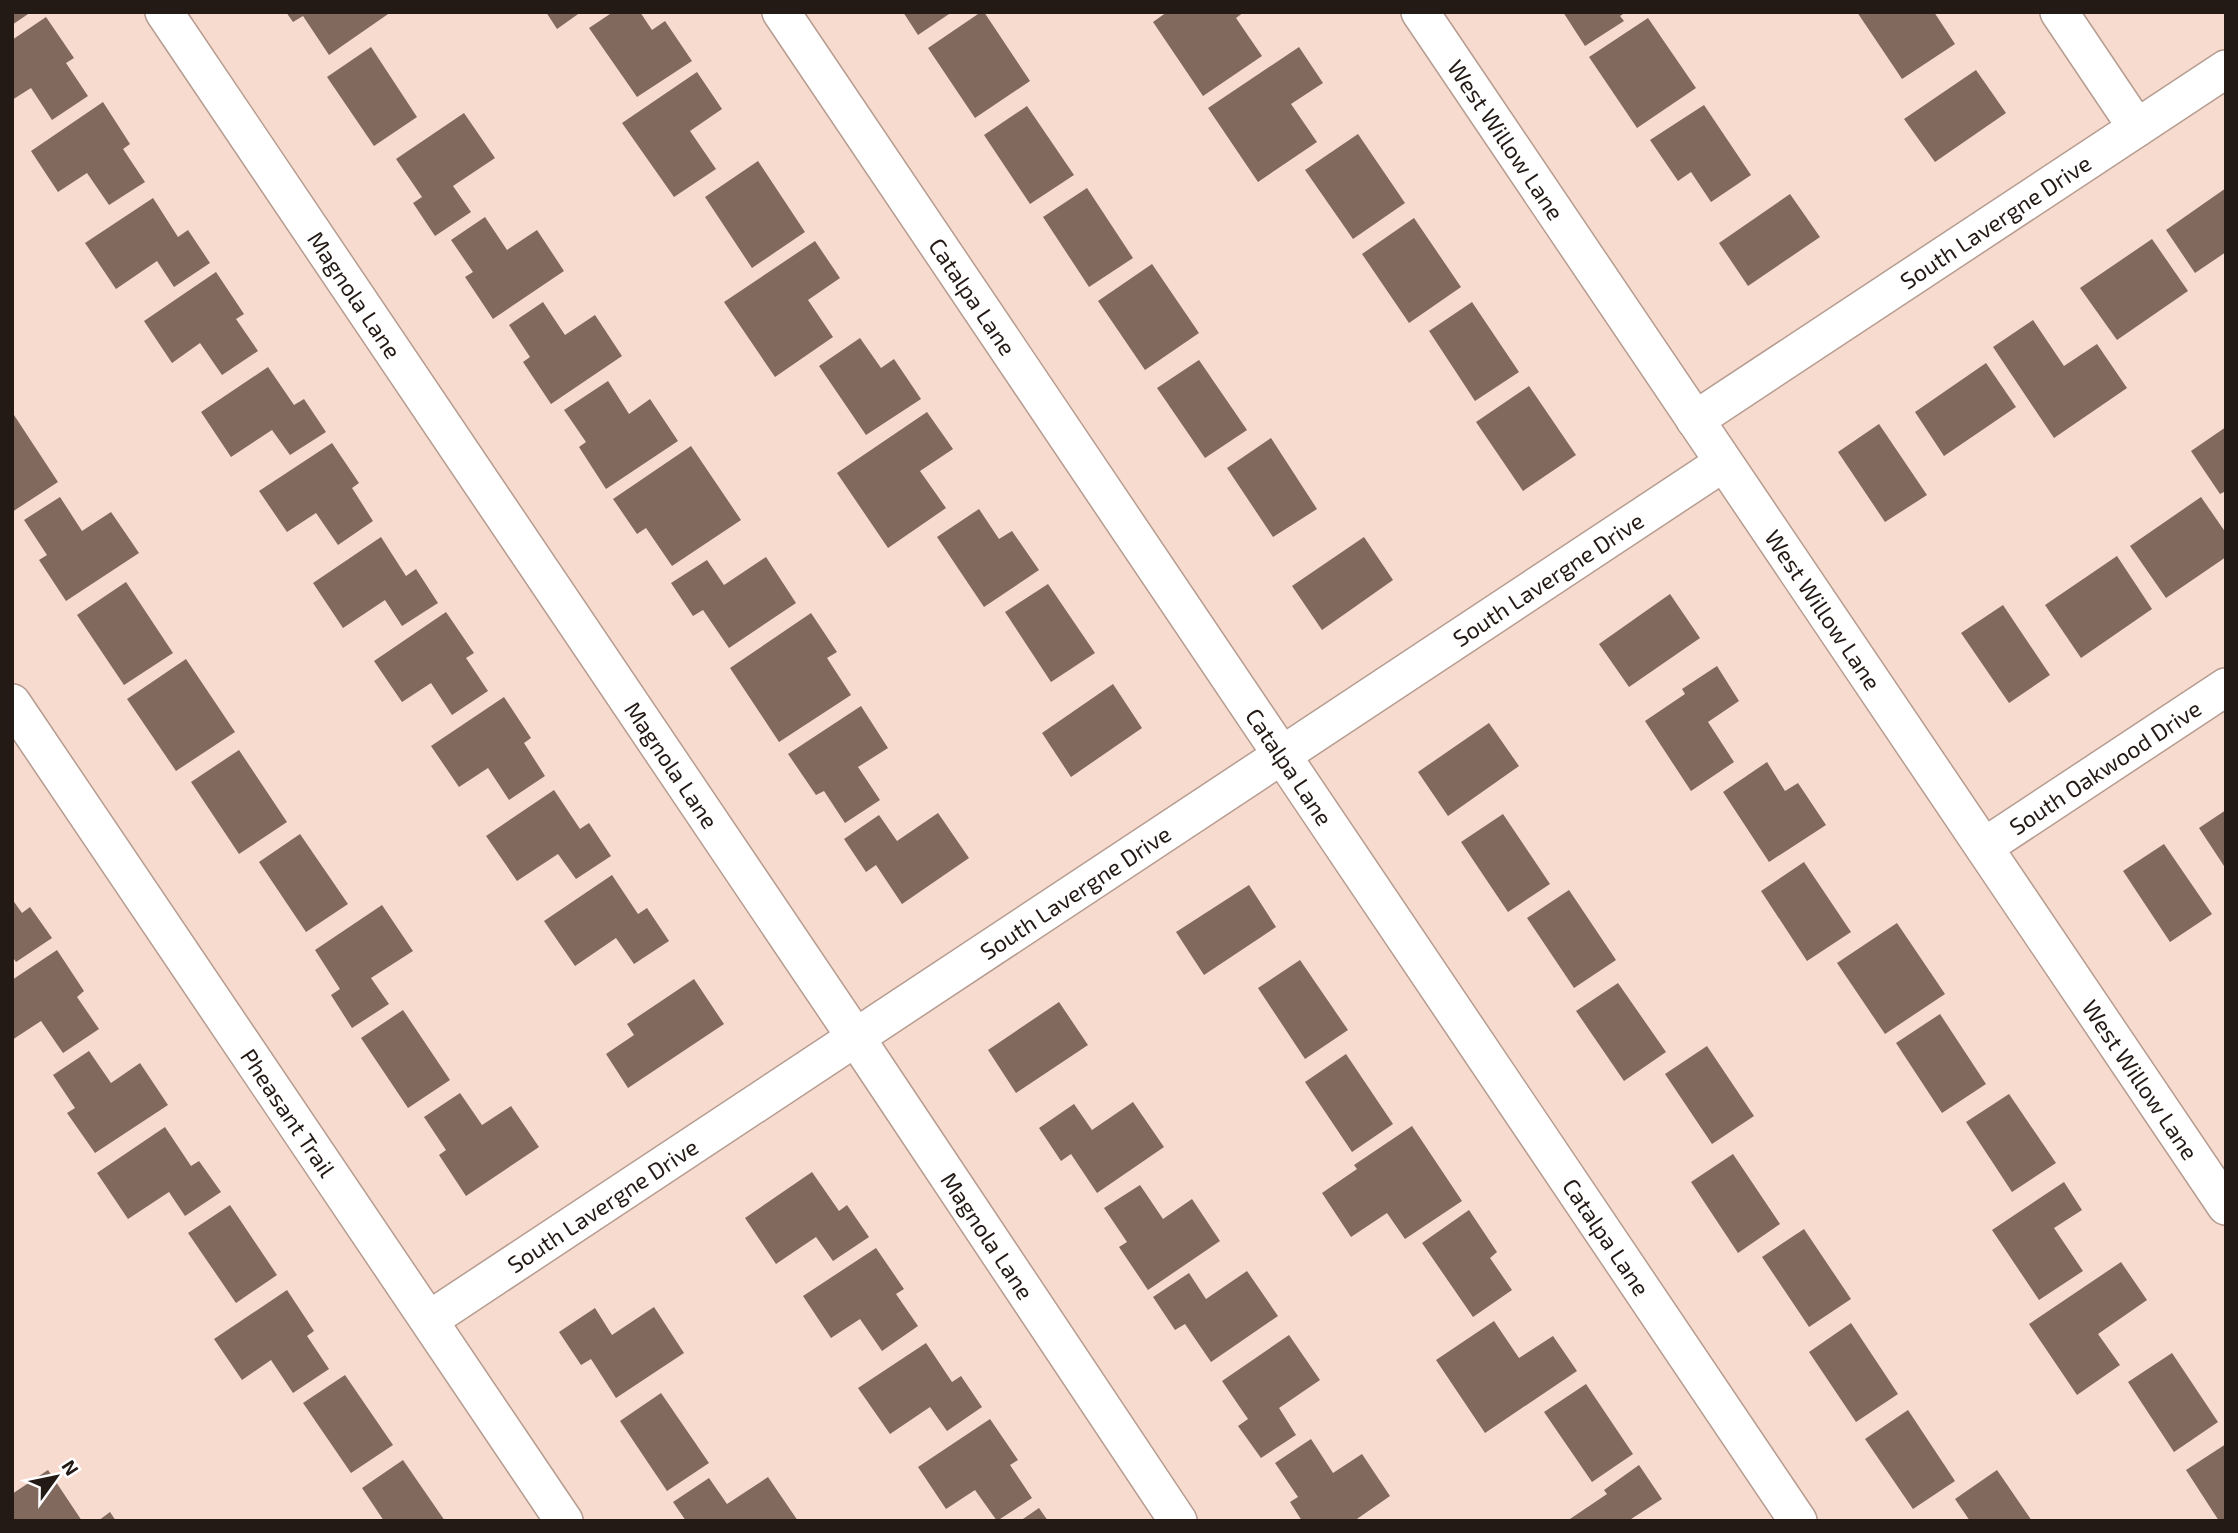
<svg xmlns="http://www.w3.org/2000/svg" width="2238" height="1533" font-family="'Exo 2',sans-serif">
	<rect width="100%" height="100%" fill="#f7dbcf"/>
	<g fill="#81695e">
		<polygon points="12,12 31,12 12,25"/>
		<polygon points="286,12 391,12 329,55 303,16 293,22"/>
		<polygon points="546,12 581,12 557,29"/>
		<polygon points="613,12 640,12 652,30 665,21 692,61 637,97 589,28"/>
		<polygon points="903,12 952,12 918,35"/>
		<polygon points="981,12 984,12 1030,81 975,118 928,48"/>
		<polygon points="1167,12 1244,12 1236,18 1262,56 1203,96 1153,22"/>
		<polygon points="1563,12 1626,12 1620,16 1624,21 1585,46"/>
		<polygon points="1857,12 1934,12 1955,44 1902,79"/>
		<polygon points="46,17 74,58 66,63 88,96 52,120 31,88 12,100 12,40"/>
		<polygon points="1648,18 1696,88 1637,128 1589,57"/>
		<polygon points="371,47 417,117 374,146 327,77"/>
		<polygon points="1299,47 1323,83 1291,104 1317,142 1258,182 1208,108"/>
		<polygon points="1976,70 2006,113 1935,162 1904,119"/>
		<polygon points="697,72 722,109 690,131 716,169 674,197 622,123"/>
		<polygon points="103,102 130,144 123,149 145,182 109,205 87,173 58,192 31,151"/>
		<polygon points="1704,105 1751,175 1711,202 1691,172 1678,181 1650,140"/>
		<polygon points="1027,106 1074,175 1030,204 984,135"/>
		<polygon points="464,113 495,158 453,186 471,212 435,236 413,203 422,197 396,159"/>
		<polygon points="1358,134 1405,203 1353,239 1305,170"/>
		<polygon points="758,161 805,232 752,268 705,197"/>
		<polygon points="1087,188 1133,258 1089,287 1043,217"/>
		<polygon points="2226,188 2226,252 2195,273 2166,230"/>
		<polygon points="1790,194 1820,237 1748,286 1719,243"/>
		<polygon points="153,198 178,237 188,230 210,263 174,287 157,261 116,289 85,243"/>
		<polygon points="485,217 507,250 537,230 564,271 493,319 465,277 473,272 451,240"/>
		<polygon points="1414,218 1461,287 1409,323 1362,254"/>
		<polygon points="2152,239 2188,291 2117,340 2080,288"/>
		<polygon points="815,241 840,278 808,300 833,337 775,377 724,302"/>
		<polygon points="1152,264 1199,333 1145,370 1098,301"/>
		<polygon points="216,272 244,314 236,319 258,351 222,375 200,343 172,363 144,321"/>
		<polygon points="543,302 565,335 595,315 622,356 551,404 523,362 530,357 509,325"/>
		<polygon points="1472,302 1519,372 1475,401 1429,331"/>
		<polygon points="2033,320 2064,366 2097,344 2127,388 2054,438 1993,347"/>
		<polygon points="860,338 881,368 894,359 921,399 866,435 819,366"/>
		<polygon points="1199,360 1247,430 1205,458 1157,388"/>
		<polygon points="1986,363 2016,407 1944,456 1915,412"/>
		<polygon points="268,367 294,405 304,399 326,432 290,455 272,430 231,457 201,412"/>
		<polygon points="608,381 629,414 650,399 678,441 606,489 579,447 586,442 564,410"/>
		<polygon points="1529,386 1576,455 1523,491 1476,422"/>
		<polygon points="12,412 58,482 12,512"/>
		<polygon points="927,412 953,449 920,471 946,508 888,548 837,473"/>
		<polygon points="1879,424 1927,495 1885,522 1838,452"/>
		<polygon points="2226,427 2226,491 2220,494 2191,451"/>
		<polygon points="1271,438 1317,509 1273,537 1227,468"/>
		<polygon points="332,443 359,483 352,488 373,521 338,545 316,513 287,532 259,491"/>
		<polygon points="691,446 741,520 672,566 646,528 637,534 613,499"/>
		<polygon points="60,497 82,531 111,512 139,553 66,601 39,560 47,555 24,520"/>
		<polygon points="2201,497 2226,533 2226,557 2166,598 2130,546"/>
		<polygon points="979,509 999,539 1012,531 1039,570 984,607 937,537"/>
		<polygon points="381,537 406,576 416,569 438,603 402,626 385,600 343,628 313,583"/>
		<polygon points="1364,537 1393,580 1322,630 1292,586"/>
		<polygon points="2117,556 2152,609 2081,658 2045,605"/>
		<polygon points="766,557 796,603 729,648 703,610 693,616 671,583 707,560 724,585"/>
		<polygon points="126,582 173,653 124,685 77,615"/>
		<polygon points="1048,584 1095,653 1051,682 1005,612"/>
		<polygon points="1670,594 1700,638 1629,687 1599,644"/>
		<polygon points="2003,605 2050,675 2009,703 1961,633"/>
		<polygon points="446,612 474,653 466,658 488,691 452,715 431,683 402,702 374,661"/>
		<polygon points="811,613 837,652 827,658 851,695 779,742 730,668"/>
		<polygon points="186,659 235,732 176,771 127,699"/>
		<polygon points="1717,666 1739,701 1708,722 1734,762 1691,791 1645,721 1685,694 1682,689"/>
		<polygon points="1113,684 1142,728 1071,777 1042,733"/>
		<polygon points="504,697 531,738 524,743 545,776 509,800 488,768 459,787 431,746"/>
		<polygon points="861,706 888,748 858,767 880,800 845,823 824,791 816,795 788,754"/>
		<polygon points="1489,723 1519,766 1448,816 1418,772"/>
		<polygon points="239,750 287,822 239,854 191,782"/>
		<polygon points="1767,762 1785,791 1798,783 1826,825 1769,862 1723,792"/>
		<polygon points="554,790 580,829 589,823 611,856 576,879 558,854 517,881 486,836"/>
		<polygon points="2226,810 2226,869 2199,828"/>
		<polygon points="938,813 969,858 902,904 876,865 866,872 844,839 879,815 897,841"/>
		<polygon points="1503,814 1550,884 1508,912 1461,842"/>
		<polygon points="300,834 348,904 306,932 259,862"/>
		<polygon points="2164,844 2212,914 2170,942 2123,871"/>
		<polygon points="1804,862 1851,932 1807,961 1761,891"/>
		<polygon points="612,875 638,914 647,908 669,941 634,964 616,938 575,966 544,921"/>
		<polygon points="1249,885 1276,927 1204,975 1176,932"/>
		<polygon points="1569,890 1616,960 1574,988 1527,918"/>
		<polygon points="12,899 22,913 30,907 52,938 16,962 12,956"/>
		<polygon points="382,905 413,951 371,978 389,1004 352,1028 331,995 340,989 315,950"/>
		<polygon points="1897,923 1945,994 1885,1034 1837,963"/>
		<polygon points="57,950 84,991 77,997 99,1029 63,1053 41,1021 12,1040 12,980"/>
		<polygon points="1300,960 1348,1030 1305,1059 1258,988"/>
		<polygon points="694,979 724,1024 628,1088 606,1054 634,1035 627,1024"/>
		<polygon points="1618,983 1666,1052 1624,1081 1576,1011"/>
		<polygon points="1059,1002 1088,1045 1016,1093 988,1050"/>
		<polygon points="403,1010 450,1080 408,1108 361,1038"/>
		<polygon points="1940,1014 1986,1084 1942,1113 1896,1043"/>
		<polygon points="1707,1046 1754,1116 1712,1144 1665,1074"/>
		<polygon points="89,1051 111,1083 140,1063 168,1105 95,1153 67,1113 75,1108 53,1075"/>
		<polygon points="1346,1054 1393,1124 1352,1152 1305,1082"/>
		<polygon points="460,1093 482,1125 511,1106 539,1147 466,1196 439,1155 446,1150 424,1117"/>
		<polygon points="2009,1094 2056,1163 2012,1192 1966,1122"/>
		<polygon points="1133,1102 1164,1147 1097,1193 1071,1154 1061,1161 1039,1128 1074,1104 1092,1130"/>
		<polygon points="1412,1126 1462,1201 1405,1239 1387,1213 1351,1237 1322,1193 1357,1169 1354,1165"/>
		<polygon points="165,1127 191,1166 199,1161 221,1192 185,1216 169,1192 128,1219 97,1173"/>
		<polygon points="1733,1154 1780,1224 1738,1253 1691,1182"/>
		<polygon points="812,1172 839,1211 847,1205 869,1237 833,1261 816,1237 776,1264 745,1218"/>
		<polygon points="2064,1182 2082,1210 2054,1228 2083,1271 2039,1300 1992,1230"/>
		<polygon points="1140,1185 1163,1219 1192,1199 1220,1241 1148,1290 1119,1247 1127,1242 1104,1208"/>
		<polygon points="230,1205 277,1275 236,1303 188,1233"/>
		<polygon points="1469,1210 1497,1252 1490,1258 1512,1290 1473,1317 1422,1243"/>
		<polygon points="1804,1229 1851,1299 1809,1327 1762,1257"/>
		<polygon points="876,1248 904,1289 896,1294 918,1326 882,1351 860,1319 831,1338 803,1296"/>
		<polygon points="2121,1262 2147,1300 2098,1334 2120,1365 2077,1395 2029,1324"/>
		<polygon points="1247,1271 1278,1316 1211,1362 1185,1324 1175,1330 1153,1297 1189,1273 1206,1299"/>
		<polygon points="287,1290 314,1331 307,1336 329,1369 293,1393 271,1360 242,1380 214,1339"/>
		<polygon points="654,1307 684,1353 616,1398 591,1359 581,1365 559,1332 595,1308 612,1335"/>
		<polygon points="1494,1321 1519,1358 1553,1336 1577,1371 1485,1433 1436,1360"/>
		<polygon points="1851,1323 1898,1394 1856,1422 1809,1352"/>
		<polygon points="1289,1335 1320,1380 1279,1408 1296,1435 1261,1458 1238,1426 1248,1419 1222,1381"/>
		<polygon points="926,1343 952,1382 961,1376 982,1407 947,1431 930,1407 890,1434 858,1388"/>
		<polygon points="2172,1353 2218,1422 2174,1452 2128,1382"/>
		<polygon points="345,1375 393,1445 351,1473 303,1403"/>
		<polygon points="1586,1384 1633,1454 1592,1482 1544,1412"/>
		<polygon points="661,1393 709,1463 667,1491 620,1421"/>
		<polygon points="1908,1410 1955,1481 1913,1509 1865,1439"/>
		<polygon points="990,1419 1018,1460 1010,1465 1032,1498 997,1521 975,1490 946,1509 918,1467"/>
		<polygon points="1311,1439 1333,1473 1362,1454 1390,1496 1354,1521 1302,1521 1290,1502 1298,1497 1275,1463"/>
		<polygon points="2226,1444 2226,1521 2219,1521 2186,1470"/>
		<polygon points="403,1460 445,1521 384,1521 362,1488"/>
		<polygon points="1639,1465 1662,1499 1628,1521 1567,1521 1607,1494 1604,1490"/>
		<polygon points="48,1470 82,1521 12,1521 12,1494"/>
		<polygon points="1997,1470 2032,1521 1970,1521 1955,1499"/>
		<polygon points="768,1477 798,1521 686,1521 673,1502 709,1478 727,1504"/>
		<polygon points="1039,1508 1048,1521 1020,1521"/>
		<polygon points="110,1512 116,1521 98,1521"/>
	</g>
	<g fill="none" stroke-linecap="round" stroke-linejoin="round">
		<defs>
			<g id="minor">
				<path id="s1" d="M164,12L856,1038L1178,1521"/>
				<path id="s2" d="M781,12L1798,1521"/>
				<path id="s3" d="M1420,12L2226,1206"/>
				<polyline points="2059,12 2137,128"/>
				<path id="s4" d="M1695,420L2226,69"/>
				<path id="s5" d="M12,703L564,1521"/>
				<path id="s6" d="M1984,847L2226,687"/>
				<path id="s7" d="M429,1320L1723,463"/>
			</g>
		</defs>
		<use href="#minor" stroke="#b69c90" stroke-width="40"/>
		<use href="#minor" stroke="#fff" stroke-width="37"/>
	</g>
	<g text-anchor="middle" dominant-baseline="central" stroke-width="7" stroke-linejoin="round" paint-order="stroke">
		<g font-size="23" fill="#231a15" stroke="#fff">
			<text stroke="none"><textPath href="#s3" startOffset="154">West Willow Lane</textPath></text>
			<text stroke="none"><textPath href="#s4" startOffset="360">South Lavergne Drive</textPath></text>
			<text stroke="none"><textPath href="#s1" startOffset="341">Magnola Lane</textPath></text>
			<text stroke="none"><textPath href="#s2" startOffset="343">Catalpa Lane</textPath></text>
			<text stroke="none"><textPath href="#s7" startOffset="1342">South Lavergne Drive</textPath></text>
			<text stroke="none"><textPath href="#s3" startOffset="721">West Willow Lane</textPath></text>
			<text stroke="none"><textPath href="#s1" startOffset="908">Magnola Lane</textPath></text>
			<text stroke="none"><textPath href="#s2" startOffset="910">Catalpa Lane</textPath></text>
			<text stroke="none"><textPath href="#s6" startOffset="145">South Oakwood Drive</textPath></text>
			<text stroke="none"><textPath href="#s7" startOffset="775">South Lavergne Drive</textPath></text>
			<text stroke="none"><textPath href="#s3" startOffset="1288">West Willow Lane</textPath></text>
			<text stroke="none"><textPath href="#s5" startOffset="494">Pheasant Trail</textPath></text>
			<text stroke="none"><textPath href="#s7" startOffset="208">South Lavergne Drive</textPath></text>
			<text stroke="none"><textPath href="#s1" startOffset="1475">Magnola Lane</textPath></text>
			<text stroke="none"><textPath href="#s2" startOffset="1477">Catalpa Lane</textPath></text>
		</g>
	</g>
	<rect width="2238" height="1533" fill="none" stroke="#231a15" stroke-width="28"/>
	<g transform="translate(56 1477) rotate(57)" stroke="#ffffff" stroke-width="5" paint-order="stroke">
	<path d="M0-5L12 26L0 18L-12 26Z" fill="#231a15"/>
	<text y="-10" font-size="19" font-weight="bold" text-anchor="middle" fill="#231a15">N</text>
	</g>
</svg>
